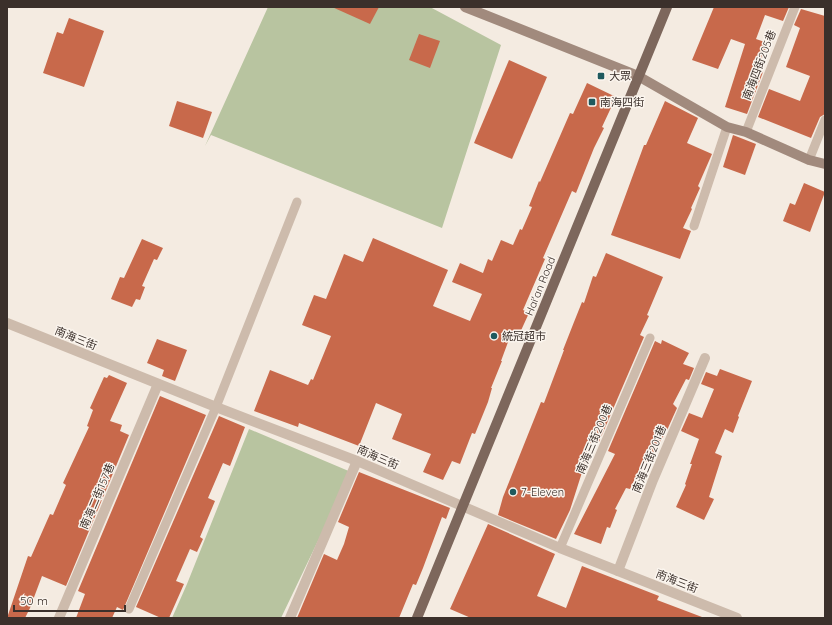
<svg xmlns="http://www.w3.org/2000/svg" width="832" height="625" font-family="Quicksand,'Noto Sans TC',sans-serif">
	<rect width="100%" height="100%" fill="#f4ebe1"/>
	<g fill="#b8c4a0">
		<polygon points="268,7 430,7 501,45 442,228 211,135 205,146"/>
		<polygon points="249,429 351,472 281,618 172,618 187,584"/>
	</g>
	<g fill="#c8694b">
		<polygon points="332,7 379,7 370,24"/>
		<polygon points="714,7 789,7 783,21 765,15 756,39 768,43 757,70 763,72 747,114 725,107 745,44 731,39 718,69 692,60"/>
		<polygon points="801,9 825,16 825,114 820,117 811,138 758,117 769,89 800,101 810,76 786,67 800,28 794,25"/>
		<polygon points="69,18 104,31 84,87 43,73 57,32 63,34"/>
		<polygon points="419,34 440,41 430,68 409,60"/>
		<polygon points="509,60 547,77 512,159 474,143"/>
		<polygon points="587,83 616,97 602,127 604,128 594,148 576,193 572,191 543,258 545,259 523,310 529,313 518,337 511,334 501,361 502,361 491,388 492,388 488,402 475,434 472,433 460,464 452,461 443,480 423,472 431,454 392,439 402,414 376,403 359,446 299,423 298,427 254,411 270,370 308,385 311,379 313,380 331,336 302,325 314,295 326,299 344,254 363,262 373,238 448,270 433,306 470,321 482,294 452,282 460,263 483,273 488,259 492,261 501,240 513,245 520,229 522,230 532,207 529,206 539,181 540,182 570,113 573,114"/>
		<polygon points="177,101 212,112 203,138 169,126"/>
		<polygon points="665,101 698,118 687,143 712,154 698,186 700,188 691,208 692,209 683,228 691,231 680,259 611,235 644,145 646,145"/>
		<polygon points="733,135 756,144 745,175 723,167"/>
		<polygon points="804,183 825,192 810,232 783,221 790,203 795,205"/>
		<polygon points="142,239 163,248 157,260 154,259 142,286 145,287 140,300 136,299 132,307 111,299 120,277 124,278"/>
		<polygon points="606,253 663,277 647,315 649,316 640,335 644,337 598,444 592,441 570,510 556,539 498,515 503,497 541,402 544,403 564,350 563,350 574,322 582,302 584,303 593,276 596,277"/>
		<polygon points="157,339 187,350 175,381 162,376 164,370 147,363"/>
		<polygon points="662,340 689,353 683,364 694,368 689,380 686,379 673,404 677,408 668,428 646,466 642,464 630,489 626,488 615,509 617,510 610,528 607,527 601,544 574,534 615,454 608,451 655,341 661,344"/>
		<polygon points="720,369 752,381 738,416 739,417 733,433 725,429 715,453 722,456 709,497 714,499 704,520 676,507 686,485 685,484 692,464 690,464 699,439 681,431 689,413 702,418 714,389 701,384 706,372 717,376"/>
		<polygon points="109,375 127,383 110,421 122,425 120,431 129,435 66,586 42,576 30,608 25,618 7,618 28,556 31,557 50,514 53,515 66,485 63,483 89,427 87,426 93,410 90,408 104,377 107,378"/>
		<polygon points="160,396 206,415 123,610 117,607 112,618 76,618 85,594 78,591"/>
		<polygon points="219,416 245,427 230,466 223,463 208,498 215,501 200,537 203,539 197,552 190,549 176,581 184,584 169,618 161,618 136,607"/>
		<polygon points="359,472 450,508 446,519 442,517 423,568 416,585 413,584 399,618 297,618 324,554 337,560 344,544 349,527 338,522"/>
		<polygon points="488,524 555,554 537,596 566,608 582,566 659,596 657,600 702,617 701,618 471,618 450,609"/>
	</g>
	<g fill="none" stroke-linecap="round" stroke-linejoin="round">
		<g stroke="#cdbbac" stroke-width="9">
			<polyline points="746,132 795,7"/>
			<polyline points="809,160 825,120"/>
			<polyline points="694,226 727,127"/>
			<polyline points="560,548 650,338"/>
			<polyline points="129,609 216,407 297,202"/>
		</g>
		<g stroke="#cdbbac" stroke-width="10">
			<polyline points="7,323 216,407 357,461 560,548 737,618"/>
			<polyline points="618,571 653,480 705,358"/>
			<polyline points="59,618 158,384"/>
			<polyline points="290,618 357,461"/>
		</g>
		<polyline stroke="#a18a7d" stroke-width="10" points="465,7 638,76 727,127 746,132 809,160 825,164"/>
		<polyline stroke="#7d675c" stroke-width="10" points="417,618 667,7"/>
	</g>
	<g fill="#1f5a5e" stroke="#fbf5ee" stroke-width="1.5">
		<rect x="597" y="72" width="8" height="8" rx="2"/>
		<rect x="588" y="98" width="8" height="8" rx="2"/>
		<circle cx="494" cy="336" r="4"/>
		<circle cx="513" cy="492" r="4"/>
	</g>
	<g text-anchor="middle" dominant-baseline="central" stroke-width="3" stroke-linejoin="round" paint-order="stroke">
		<g font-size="11" fill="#3b302b" stroke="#fbf5ee">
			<text transform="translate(759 65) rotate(-69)">南海四街205巷</text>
			<text transform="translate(540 286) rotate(-68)">Hai'an Road</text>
			<text transform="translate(76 338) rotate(22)">南海三街</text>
			<text transform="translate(594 439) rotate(-67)">南海三街200巷</text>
			<text transform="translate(378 457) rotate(23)">南海三街</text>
			<text transform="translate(649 459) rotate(-68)">南海三街201巷</text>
			<text transform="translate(97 496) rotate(-67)">南海二街157巷</text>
			<text transform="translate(677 581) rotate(21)">南海三街</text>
		</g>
		<g font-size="11" fill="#3b302b" stroke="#fbf5ee" text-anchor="start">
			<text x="609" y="76">大眾</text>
			<text x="600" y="102">南海四街</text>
			<text x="502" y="336">統冠超市</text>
			<text x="521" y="492">7-Eleven</text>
		</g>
	</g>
	<rect width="832" height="625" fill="none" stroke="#3b302b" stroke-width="16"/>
	<path d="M14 605v6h111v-6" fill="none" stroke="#3b302b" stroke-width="2"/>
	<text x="20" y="605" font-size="12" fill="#3b302b" stroke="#fbf5ee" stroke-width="3" paint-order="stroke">50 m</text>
</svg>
